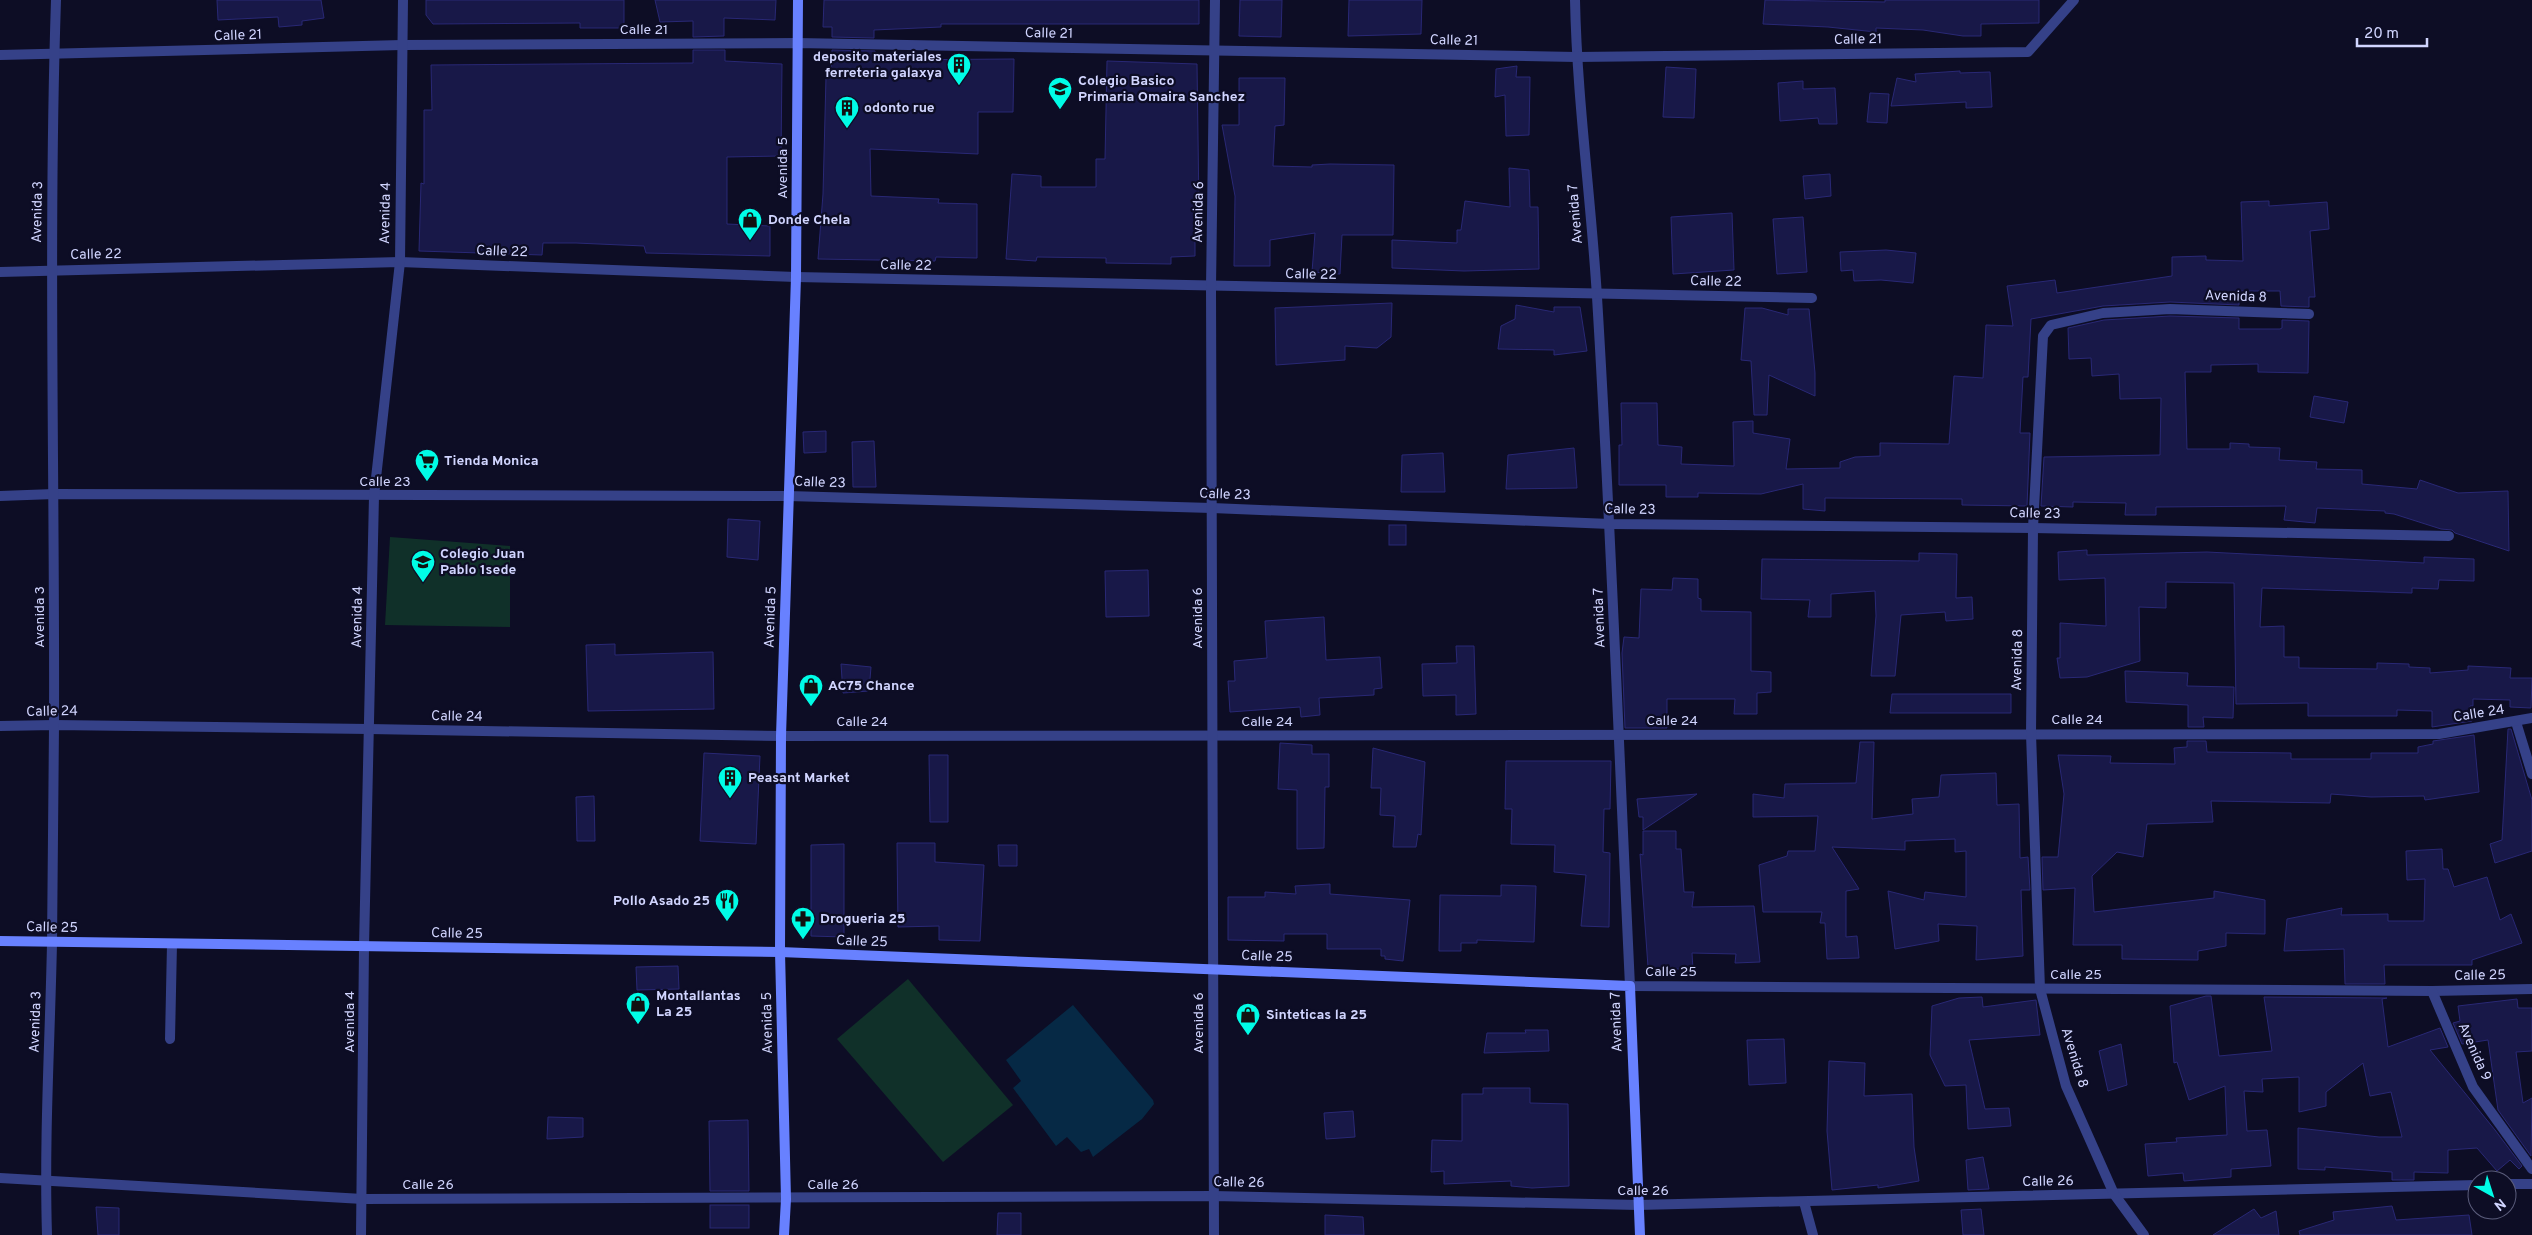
<svg xmlns="http://www.w3.org/2000/svg" width="2532" height="1235" font-family="Overpass,sans-serif">
	<rect width="100%" height="100%" fill="#0d0d25"/>
	<g fill="#103029">
		<polygon points="390,537 510,546 510,627 385,625"/>
		<polygon points="908,979 1013,1105 943,1162 837,1039"/>
	</g>
	<polygon fill="#062945" points="1073,1005 1153,1100 1154,1104 1142,1119 1093,1157 1089,1149 1081,1152 1067,1137 1056,1146 1013,1088 1021,1081 1006,1060"/>
	<g fill="#181848" stroke="#292875">
		<polygon points="217,0 321,0 324,18 302,21 302,25 279,27 278,17 218,20"/>
		<polygon points="426,0 624,0 624,28 580,28 580,23 433,24 426,15"/>
		<polygon points="655,0 776,0 775,20 724,18 724,36 693,37 693,21 660,22"/>
		<polygon points="824,0 1199,0 1199,24 941,24 941,27 874,30 874,38 832,37 832,27 823,27"/>
		<polygon points="1240,0 1282,0 1281,37 1239,36"/>
		<polygon points="1349,0 1422,0 1421,34 1348,36"/>
		<polygon points="1765,0 1885,2 1885,0 2039,0 2039,23 1981,24 1981,36 1963,36 1923,30 1876,28 1876,32 1828,27 1763,24"/>
		<polygon points="693,50 725,50 725,61 782,64 781,156 727,157 727,224 770,226 770,256 646,253 644,246 576,243 543,243 542,255 419,251 421,183 424,184 424,110 432,110 431,65 693,63"/>
		<polygon points="832,50 875,51 875,60 1014,59 1013,112 978,112 978,154 870,149 871,196 939,199 938,203 977,204 977,258 936,257 935,261 818,259 823,194 826,77 831,77"/>
		<polygon points="1107,61 1197,64 1199,210 1195,210 1195,256 1171,257 1171,264 1106,263 1106,258 1037,257 1036,261 1006,259 1012,174 1041,176 1041,187 1096,187 1096,159 1105,159"/>
		<polygon points="1517,66 1516,77 1530,77 1529,135 1506,136 1505,95 1495,97 1496,69"/>
		<polygon points="1666,67 1696,69 1694,118 1663,117"/>
		<polygon points="1960,71 1960,73 1990,72 1992,107 1966,108 1966,102 1891,106 1897,78 1916,82 1915,74"/>
		<polygon points="1239,78 1285,78 1284,125 1275,126 1273,166 1312,167 1312,165 1330,164 1394,165 1393,235 1342,235 1340,274 1312,272 1315,233 1270,240 1270,266 1234,266 1235,196 1222,125 1239,125"/>
		<polygon points="1803,81 1803,89 1835,88 1837,124 1819,124 1818,118 1780,121 1778,83"/>
		<polygon points="1870,93 1889,94 1887,123 1867,122"/>
		<polygon points="1509,168 1529,170 1530,207 1538,207 1539,269 1464,271 1392,268 1392,240 1457,243 1457,230 1461,230 1465,201 1510,207"/>
		<polygon points="1830,174 1831,196 1805,199 1803,176"/>
		<polygon points="2269,201 2269,206 2327,202 2329,229 2310,231 2315,297 2309,297 2309,307 2281,306 2280,291 2239,291 2239,305 2170,302 2103,306 2031,319 2028,377 2023,377 2020,433 2030,433 2027,506 1962,505 1962,499 1825,498 1825,511 1803,509 1803,484 1761,494 1698,493 1698,497 1666,497 1666,485 1619,485 1619,445 1622,445 1621,403 1657,403 1658,445 1682,447 1681,464 1734,466 1733,422 1753,421 1753,433 1790,439 1786,469 1840,468 1840,462 1855,457 1880,456 1880,443 1949,444 1954,376 1983,378 1986,325 2013,326 2007,286 2055,280 2057,293 2172,276 2172,257 2206,256 2206,260 2243,261 2241,202"/>
		<polygon points="1732,213 1734,270 1673,274 1671,217"/>
		<polygon points="1803,217 1807,272 1777,274 1773,219"/>
		<polygon points="1886,250 1916,253 1913,283 1881,280 1854,281 1853,270 1841,271 1840,252"/>
		<polygon points="1392,303 1391,337 1377,348 1345,346 1345,360 1276,365 1275,308"/>
		<polygon points="1516,305 1554,312 1554,307 1580,307 1587,351 1554,355 1554,350 1498,349 1501,326 1515,319"/>
		<polygon points="1745,308 1762,308 1788,315 1788,309 1809,309 1815,373 1815,396 1769,375 1767,415 1754,415 1751,361 1741,360"/>
		<polygon points="2170,316 2239,318 2239,329 2280,329 2282,328 2282,320 2309,321 2308,373 2258,372 2258,364 2211,365 2211,372 2185,372 2187,449 2230,449 2230,443 2249,444 2249,447 2280,448 2279,460 2317,462 2316,469 2362,470 2362,484 2417,489 2420,480 2458,493 2508,491 2509,551 2455,533 2452,530 2441,529 2394,514 2385,513 2385,511 2317,508 2315,523 2284,520 2286,506 2156,507 2156,515 2125,515 2126,503 2073,502 2073,507 2041,506 2044,457 2160,455 2161,398 2120,399 2119,374 2092,376 2091,358 2069,359 2068,328 2104,320"/>
		<polygon points="2314,396 2348,402 2344,423 2310,417"/>
		<polygon points="826,431 826,452 804,453 803,432"/>
		<polygon points="874,441 876,487 853,487 852,442"/>
		<polygon points="1574,448 1577,488 1506,489 1508,455"/>
		<polygon points="1443,453 1445,492 1401,492 1402,455"/>
		<polygon points="728,519 760,521 758,560 727,557"/>
		<rect x="1389" y="525" width="17" height="20"/>
		<polygon points="2087,550 2087,555 2207,552 2424,563 2424,557 2474,559 2474,581 2439,580 2438,589 2412,588 2412,593 2262,588 2260,627 2284,626 2284,657 2299,657 2299,668 2377,669 2377,663 2409,664 2409,667 2430,668 2430,673 2468,670 2468,666 2511,668 2510,678 2532,678 2531,708 2510,707 2510,700 2473,699 2473,706 2470,706 2472,721 2432,727 2432,711 2397,710 2397,716 2308,716 2308,703 2236,704 2234,583 2166,582 2166,608 2139,607 2140,661 2087,677 2060,678 2057,658 2060,658 2060,623 2106,626 2105,578 2059,580 2058,552"/>
		<polygon points="1919,553 1957,554 1956,598 1972,597 1973,619 1946,621 1945,612 1901,615 1895,676 1871,676 1876,616 1875,591 1831,594 1831,617 1808,617 1810,600 1761,599 1762,559 1919,561"/>
		<polygon points="1148,570 1149,616 1106,617 1105,571"/>
		<polygon points="1673,578 1698,579 1698,598 1701,599 1701,611 1751,612 1751,671 1771,672 1771,692 1757,693 1757,714 1734,714 1735,699 1667,699 1667,728 1625,728 1622,653 1624,637 1639,638 1641,589 1672,590"/>
		<polygon points="1324,617 1326,660 1380,657 1382,688 1374,689 1374,695 1319,698 1320,715 1301,717 1300,707 1230,712 1228,681 1235,681 1234,661 1267,658 1265,621"/>
		<polygon points="615,644 615,655 713,652 714,709 588,711 586,645"/>
		<polygon points="1456,646 1474,646 1476,714 1456,715 1456,695 1423,696 1422,664 1457,663"/>
		<polygon points="841,664 871,667 869,691 843,693"/>
		<polygon points="2125,671 2188,673 2187,686 2234,687 2233,718 2203,717 2204,727 2188,727 2188,705 2126,702"/>
		<polygon points="1892,694 2011,694 2011,713 1890,713"/>
		<polygon points="2508,729 2511,729 2532,800 2532,851 2495,863 2490,844 2502,840"/>
		<polygon points="2474,735 2479,792 2425,800 2424,796 2371,797 2331,794 2330,803 2211,801 2213,822 2147,824 2143,857 2117,852 2092,876 2094,912 2214,898 2214,891 2265,900 2265,934 2226,933 2226,946 2198,951 2198,960 2122,959 2122,945 2073,945 2075,888 2043,890 2042,857 2058,857 2064,794 2058,755 2111,756 2110,763 2175,764 2174,748 2187,747 2187,741 2206,741 2207,752 2291,753 2291,759 2371,759 2371,753 2418,753 2418,747 2433,744 2433,741"/>
		<polygon points="1860,742 1874,742 1872,819 1913,814 1912,799 1939,797 1941,775 1996,773 1997,805 2019,804 2020,858 2028,857 2030,890 2021,890 2023,956 1976,960 1977,926 1938,924 1939,941 1895,949 1888,891 1924,900 1925,892 1966,897 1966,851 1955,852 1955,839 1905,841 1905,850 1832,847 1859,889 1846,891 1846,937 1857,936 1859,958 1827,959 1825,923 1820,923 1822,912 1763,912 1759,865 1787,856 1788,851 1815,851 1818,816 1753,817 1753,794 1784,798 1785,784 1856,783"/>
		<polygon points="1280,743 1312,745 1312,754 1329,754 1329,787 1325,787 1324,848 1297,849 1297,790 1278,789"/>
		<polygon points="1373,748 1425,762 1421,835 1418,834 1416,847 1393,847 1395,816 1380,815 1381,788 1371,788"/>
		<polygon points="704,753 760,756 756,844 700,841"/>
		<polygon points="929,755 948,755 948,822 930,822"/>
		<polygon points="1506,761 1611,761 1610,809 1604,809 1603,852 1610,853 1609,927 1581,926 1586,875 1554,872 1555,845 1511,844 1512,809 1505,809"/>
		<polygon points="1697,794 1643,830 1643,817 1639,817 1637,799"/>
		<polygon points="594,796 595,841 577,841 576,797"/>
		<polygon points="1643,831 1676,831 1676,849 1681,849 1684,892 1694,892 1692,907 1754,906 1760,962 1735,963 1736,954 1692,953 1693,970 1648,967 1640,854 1643,855"/>
		<polygon points="897,843 935,843 935,862 984,865 980,941 939,940 939,926 898,927"/>
		<polygon points="844,844 844,937 811,936 811,845"/>
		<polygon points="998,845 1017,845 1017,866 999,866"/>
		<polygon points="2442,849 2443,869 2448,869 2454,887 2487,877 2500,920 2511,914 2522,943 2472,960 2472,965 2384,965 2385,984 2345,984 2344,949 2284,951 2287,919 2342,908 2341,915 2388,914 2388,921 2424,921 2425,879 2407,880 2406,851"/>
		<polygon points="1330,884 1330,894 1410,900 1403,961 1385,959 1385,956 1381,956 1381,949 1327,949 1327,934 1284,934 1284,941 1228,940 1228,897 1265,897 1265,892 1296,894 1295,886"/>
		<polygon points="1501,885 1536,886 1534,942 1477,940 1477,943 1461,943 1461,951 1439,951 1440,895 1501,896"/>
		<polygon points="678,966 679,989 637,990 636,967"/>
		<polygon points="2206,996 2211,996 2219,1056 2272,1051 2264,997 2387,998 2382,999 2388,1047 2440,1028 2448,1047 2430,1050 2495,1130 2522,1166 2519,1169 2510,1160 2497,1171 2477,1148 2448,1150 2448,1173 2414,1172 2414,1180 2392,1180 2392,1172 2325,1167 2325,1170 2298,1169 2298,1128 2379,1137 2402,1137 2391,1092 2370,1096 2363,1063 2326,1092 2326,1106 2299,1112 2299,1077 2262,1079 2263,1092 2244,1091 2247,1131 2267,1130 2271,1166 2231,1169 2231,1177 2184,1181 2183,1173 2148,1176 2145,1144 2177,1142 2176,1138 2227,1135 2225,1086 2189,1100 2177,1062 2174,1063 2170,1006"/>
		<polygon points="1982,997 1983,1007 2036,1000 2040,1035 1969,1040 1985,1109 2009,1108 2011,1126 1968,1129 1966,1085 1945,1086 1930,1055 1932,1006 1959,998"/>
		<polygon points="2517,999 2518,1008 2532,1008 2532,1051 2516,1052 2523,1103 2532,1098 2531,1156 2498,1110 2488,1040 2462,1044 2453,1023 2460,1021 2458,1006"/>
		<polygon points="1525,1030 1548,1030 1549,1051 1484,1053 1487,1033 1526,1033"/>
		<polygon points="1784,1039 1786,1083 1749,1085 1747,1040"/>
		<polygon points="2121,1044 2127,1085 2108,1091 2099,1051"/>
		<polygon points="1829,1061 1865,1063 1864,1096 1912,1094 1914,1147 1919,1181 1878,1188 1878,1185 1832,1190 1827,1131"/>
		<polygon points="1483,1088 1530,1088 1530,1103 1568,1104 1569,1186 1532,1188 1511,1186 1511,1181 1444,1184 1444,1171 1431,1172 1432,1140 1462,1141 1462,1094 1483,1094"/>
		<polygon points="1353,1111 1355,1137 1326,1139 1324,1113"/>
		<polygon points="548,1117 583,1118 583,1137 547,1139"/>
		<polygon points="748,1120 749,1191 710,1191 709,1121"/>
		<polygon points="1983,1157 1989,1189 1968,1190 1966,1160"/>
		<rect x="710" y="1205" width="39" height="23"/>
		<polygon points="2392,1206 2396,1220 2469,1215 2472,1235 2300,1235 2299,1231 2334,1220 2333,1212"/>
		<polygon points="96,1207 119,1208 119,1235 98,1235"/>
		<polygon points="1981,1209 1984,1235 1963,1235 1961,1210"/>
		<polygon points="2254,1209 2261,1218 2276,1211 2279,1235 2213,1235"/>
		<polygon points="998,1213 1021,1213 1021,1235 997,1235"/>
		<polygon points="1325,1215 1363,1217 1364,1235 1325,1235"/>
	</g>
	<g fill="none" stroke-linecap="round" stroke-linejoin="round">
		<g stroke="#354188" stroke-width="10">
			<path d="M1575,0C1577,99 1591,198 1597,297C1611,526 1619,756 1630,986L2432,991L2532,989"/>
			<polyline points="0,55 402,45 797,43 1576,57 2028,52 2074,0"/>
			<polyline points="0,272 400,262 796,277 1812,298"/>
			<polyline points="0,496 54,494 788,496 1212,508 1610,524 2033,528 2449,536"/>
			<polyline points="2516,722 2532,774"/>
			<polyline points="0,726 54,725 369,729 781,736 2439,734 2532,718"/>
			<polyline points="2432,991 2473,1087 2532,1169"/>
			<polyline points="170,1039 172,944"/>
			<polyline points="0,1178 363,1199 1213,1196 1638,1205 2477,1185"/>
			<polyline points="2507,1184 2532,1184"/>
			<polyline points="1804,1202 1813,1235"/>
			<path d="M47,1235C44,1138 50,1041 52,943C53,871 53,799 54,726C55,484 48,242 56,0"/>
			<polyline points="361,1235 364,947 374,496 400,262 403,0"/>
			<polyline points="1214,1235 1211,287 1215,0"/>
			<polyline points="2144,1235 2114,1194 2066,1086 2040,989 2031,734 2033,528 2043,336 2051,325 2103,313 2170,309 2309,314"/>
		</g>
		<g stroke="#6881ff" stroke-width="10">
			<polyline points="0,941 780,952 1630,986 1640,1235"/>
			<polyline points="784,1235 786,1199 780,952 781,736 796,277 798,0"/>
		</g>
	</g>
	<defs>
		<symbol id="building-pin" viewBox="-11 -11 22 30"><path d="M0 17L-7.5 6A9.5 9.5 0 1 1 7.5 6Z" fill="#00fce6" stroke="#0d0d25"/><path d="M-4-6H4V6H1V3H-1V6H-4ZM-2.5-4.3h1.7v1.8h-1.7ZM.8-4.3h1.7v1.8H.8ZM-2.5-1h1.7V.8h-1.7ZM.8-1h1.7V.8H.8Z" fill="#111"/></symbol>
		<symbol id="school-pin" viewBox="-11 -11 22 30"><path d="M0 17L-7.5 6A9.5 9.5 0 1 1 7.5 6Z" fill="#00fce6" stroke="#0d0d25"/><path d="M0-5L7-2L0 1L-7-2ZM-4 1L0 2.5L4 1V4Q0 6-4 4Z" fill="#111"/></symbol>
		<symbol id="shop-pin" viewBox="-11 -11 22 30"><path d="M0 17L-7.5 6A9.5 9.5 0 1 1 7.5 6Z" fill="#00fce6" stroke="#0d0d25"/><path d="M-5-2.5h2.3a2.7 3.5 0 0 1 5.4 0H5L5.5 6h-11ZM-1.5-2.5h3a1.5 2.3 0 0 0-3 0Z" fill="#111"/></symbol>
		<symbol id="supermarket-pin" viewBox="-11 -11 22 30"><path d="M0 17L-7.5 6A9.5 9.5 0 1 1 7.5 6Z" fill="#00fce6" stroke="#0d0d25"/><path d="M-6-5.5h2.5l.6 2H6L4.5 2H-2.5L-4.4-4H-6ZM-1.5 3.2a1.3 1.3 0 1 0 .1 0ZM3 3.2a1.3 1.3 0 1 0 .1 0Z" fill="#111"/></symbol>
		<symbol id="restaurant-pin" viewBox="-11 -11 22 30"><path d="M0 17L-7.5 6A9.5 9.5 0 1 1 7.5 6Z" fill="#00fce6" stroke="#0d0d25"/><path d="M-5-6h1v4h1v-4h1v4h1v-4h1v5L-1.5 .5V6h-2V.5L-5-1ZM5-6V6H3V1.5H1.5Q1.5-4 5-6Z" fill="#111"/></symbol>
		<symbol id="pharmacy-pin" viewBox="-11 -11 22 30"><path d="M0 17L-7.5 6A9.5 9.5 0 1 1 7.5 6Z" fill="#00fce6" stroke="#0d0d25"/><path d="M-2-6h4v4h4v4h-4v4h-4v-4h-4v-4h4Z" fill="#111"/></symbol>
	</defs>
	<g fill-rule="evenodd">
		<use href="#building-pin" x="945" y="51" width="28" height="38"/>
		<use href="#school-pin" x="1046" y="75" width="28" height="38"/>
		<use href="#building-pin" x="833" y="94" width="28" height="38"/>
		<use href="#shop-pin" x="736" y="206" width="28" height="38"/>
		<use href="#supermarket-pin" x="413" y="447" width="28" height="38"/>
		<use href="#school-pin" x="409" y="548" width="28" height="38"/>
		<use href="#shop-pin" x="797" y="672" width="28" height="38"/>
		<use href="#building-pin" x="716" y="764" width="28" height="38"/>
		<use href="#restaurant-pin" x="713" y="887" width="28" height="38"/>
		<use href="#pharmacy-pin" x="789" y="905" width="28" height="38"/>
		<use href="#shop-pin" x="624" y="990" width="28" height="38"/>
		<use href="#shop-pin" x="1234" y="1001" width="28" height="38"/>
	</g>
	<g text-anchor="middle" dominant-baseline="central" stroke-width="4.5" stroke-linejoin="round" paint-order="stroke">
		<g font-size="14" fill="#d1d5ff" stroke="#0d0d25">
			<text x="644" y="30">Calle 21</text>
			<text transform="translate(1049 34) rotate(1)">Calle 21</text>
			<text transform="translate(238 36) rotate(-2)">Calle 21</text>
			<text transform="translate(1858 40) rotate(-1)">Calle 21</text>
			<text transform="translate(1454 41) rotate(1)">Calle 21</text>
			<text transform="translate(783 168) rotate(-90)">Avenida 5</text>
			<text transform="translate(38 212) rotate(-89)">Avenida 3</text>
			<text transform="translate(1199 212) rotate(-89)">Avenida 6</text>
			<text transform="translate(386 213) rotate(-89)">Avenida 4</text>
			<text transform="translate(1576 214) rotate(-95)">Avenida 7</text>
			<text transform="translate(502 252) rotate(2)">Calle 22</text>
			<text transform="translate(96 255) rotate(-1)">Calle 22</text>
			<text transform="translate(906 266) rotate(1)">Calle 22</text>
			<text transform="translate(1311 275) rotate(1)">Calle 22</text>
			<text transform="translate(1716 282) rotate(1)">Calle 22</text>
			<text transform="translate(2236 297) rotate(2)">Avenida 8</text>
			<text x="385" y="482">Calle 23</text>
			<text transform="translate(820 483) rotate(2)">Calle 23</text>
			<text transform="translate(1225 495) rotate(2)">Calle 23</text>
			<text transform="translate(1630 510) rotate(1)">Calle 23</text>
			<text transform="translate(2035 514) rotate(1)">Calle 23</text>
			<text transform="translate(40 617) rotate(-90)">Avenida 3</text>
			<text transform="translate(358 617) rotate(-89)">Avenida 4</text>
			<text transform="translate(771 617) rotate(-88)">Avenida 5</text>
			<text transform="translate(1198 618) rotate(-90)">Avenida 6</text>
			<text transform="translate(1600 618) rotate(-92)">Avenida 7</text>
			<text transform="translate(2018 660) rotate(-89)">Avenida 8</text>
			<text transform="translate(52 712) rotate(-1)">Calle 24</text>
			<text transform="translate(2479 714) rotate(-9)">Calle 24</text>
			<text transform="translate(457 717) rotate(1)">Calle 24</text>
			<text x="2077" y="720">Calle 24</text>
			<text x="1672" y="721">Calle 24</text>
			<text x="862" y="722">Calle 24</text>
			<text x="1267" y="722">Calle 24</text>
			<text transform="translate(52 928) rotate(1)">Calle 25</text>
			<text transform="translate(457 934) rotate(1)">Calle 25</text>
			<text transform="translate(862 942) rotate(2)">Calle 25</text>
			<text transform="translate(1267 957) rotate(2)">Calle 25</text>
			<text x="1671" y="972">Calle 25</text>
			<text x="2076" y="975">Calle 25</text>
			<text transform="translate(2480 976) rotate(-1)">Calle 25</text>
			<text transform="translate(36 1022) rotate(-88)">Avenida 3</text>
			<text transform="translate(350 1022) rotate(-90)">Avenida 4</text>
			<text transform="translate(1617 1022) rotate(-92)">Avenida 7</text>
			<text transform="translate(768 1023) rotate(-91)">Avenida 5</text>
			<text transform="translate(1199 1023) rotate(-90)">Avenida 6</text>
			<text transform="translate(2474 1052) rotate(66)">Avenida 9</text>
			<text transform="translate(2074 1058) rotate(73)">Avenida 8</text>
			<text transform="translate(2048 1182) rotate(-1)">Calle 26</text>
			<text transform="translate(1239 1183) rotate(1)">Calle 26</text>
			<text x="428" y="1185">Calle 26</text>
			<text x="833" y="1185">Calle 26</text>
			<text x="1643" y="1191">Calle 26</text>
		</g>
		<g font-size="14" font-weight="bold" fill="#d1d5ff" stroke="#0d0d25" text-anchor="start">
			<text x="942" y="57" text-anchor="end">deposito materiales<tspan x="942" dy="16">ferreteria galaxya</tspan></text>
			<text x="1078" y="81">Colegio Basico<tspan x="1078" dy="16">Primaria Omaira Sanchez</tspan></text>
			<text x="864" y="108">odonto rue</text>
			<text x="768" y="220">Donde Chela</text>
			<text x="444" y="461">Tienda Monica</text>
			<text x="440" y="554">Colegio Juan<tspan x="440" dy="16">Pablo 1sede</tspan></text>
			<text x="828" y="686">AC75 Chance</text>
			<text x="748" y="778">Peasant Market</text>
			<text x="710" y="901" text-anchor="end">Pollo Asado 25</text>
			<text x="820" y="919">Drogueria 25</text>
			<text x="656" y="996">Montallantas<tspan x="656" dy="16">La 25</tspan></text>
			<text x="1266" y="1015">Sinteticas la 25</text>
		</g>
	</g>
	<g transform="translate(2492 1195) rotate(141)"><circle r="24" fill="#0d0d25" stroke="#5b5d7c"/>
	<path d="M0-4L9 19L0 12L-9 19Z" fill="#00fce6"/>
	<text y="-8" font-size="14" font-weight="bold" text-anchor="middle" fill="#d1d5ff">N</text>
	</g>
	<path d="M2357 38v8h70v-8" fill="none" stroke="#d1d5ff" stroke-width="2.5"/>
	<text x="2364" y="38" font-size="15" fill="#d1d5ff" stroke="#0d0d25" stroke-width="4" paint-order="stroke">20 m</text>
</svg>
